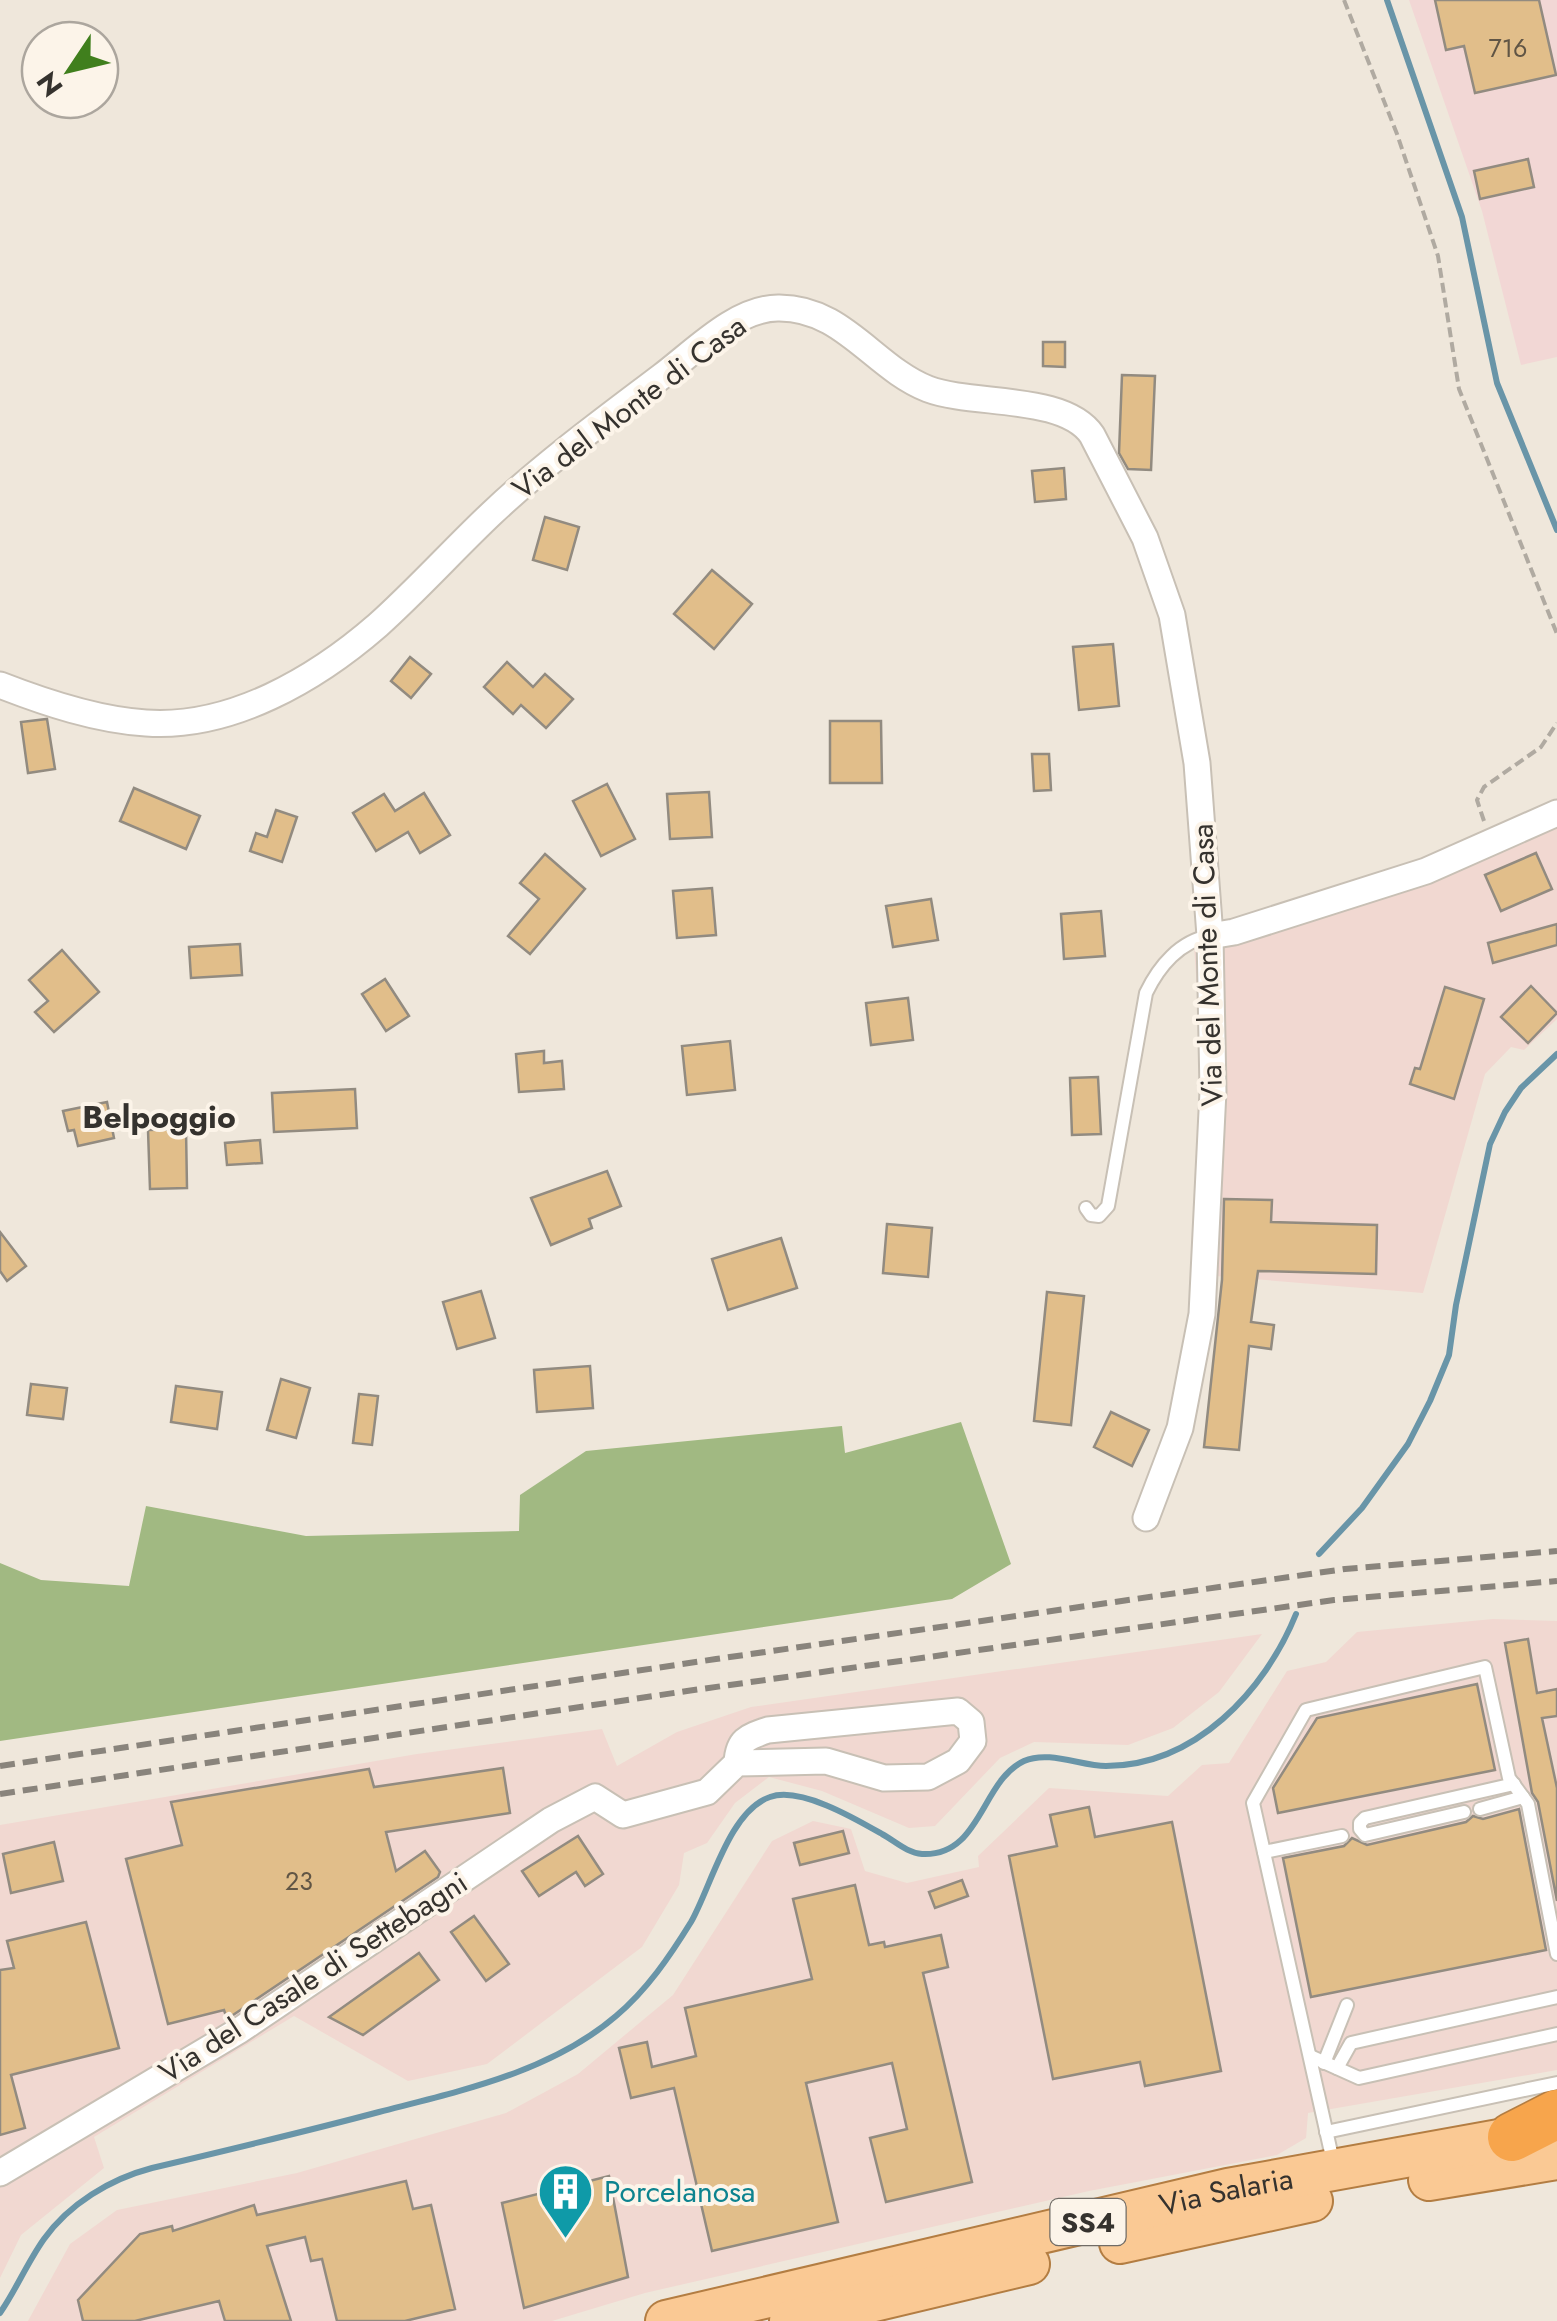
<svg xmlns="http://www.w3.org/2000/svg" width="1557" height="2321" font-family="Jost,sans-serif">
	<rect width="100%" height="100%" fill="#efe7db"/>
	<polygon fill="#f2d7d5" points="1409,0 1557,0 1557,357 1521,365 1482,211"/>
	<g fill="#f1d8d1">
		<polygon points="1557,819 1557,1019 1524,1050 1511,1047 1485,1074 1423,1293 1192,1274 1199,1174 1201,1048 1194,945"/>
		<polygon points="1493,1619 1557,1621 1557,2070 1308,2113 1306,2138 1277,2155 1089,2191 645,2293 552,2321 28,2321 70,2244 117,2210 297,2173 506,2113 578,2074 673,1995 772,1841 813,1821 851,1829 865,1871 907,1883 979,1867 978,1856 1049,1788 1168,1796 1202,1765 1229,1763 1287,1671 1326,1662 1357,1632"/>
		<polygon points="1262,1634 1219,1692 1173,1728 1128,1745 1034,1742 1000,1758 935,1826 909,1828 822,1791 769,1777 735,1803 707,1843 684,1853 679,1885 642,1947 487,2064 408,2081 294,2016 94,2137 104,2168 21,2235 0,2278 0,1825 417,1754 602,1729 617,1766 677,1732 751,1707"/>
	</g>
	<polygon fill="#a1b982" points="961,1422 1011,1564 952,1599 0,1741 0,1563 41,1580 129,1586 146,1506 306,1536 519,1531 520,1495 586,1451 842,1426 845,1453"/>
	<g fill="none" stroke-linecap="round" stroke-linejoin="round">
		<g stroke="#6995a8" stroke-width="6">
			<polyline points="1387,0 1462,217 1497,383 1557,530"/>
			<polyline points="1319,1554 1362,1508 1408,1444 1430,1401 1449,1355 1456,1305 1490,1144 1505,1112 1521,1088 1557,1054"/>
			<path d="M0,2313C16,2290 27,2263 44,2239C69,2204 110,2179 152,2168C228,2150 304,2132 379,2112C460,2091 551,2072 616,2016C647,1990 670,1956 691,1922C711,1887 729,1811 770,1797C800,1786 856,1819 882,1834C895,1841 907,1853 922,1854C981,1857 981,1781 1024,1761C1049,1750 1081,1766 1106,1766C1195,1766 1265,1691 1296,1614"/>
		</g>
	</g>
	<g fill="#e1be8a" stroke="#928b80" stroke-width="2.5">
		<polygon points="1435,0 1539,0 1556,75 1475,93 1464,46 1446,50"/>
		<polygon points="1528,159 1534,187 1480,199 1474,171"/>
		<polygon points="1043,342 1065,342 1065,367 1043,366"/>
		<polygon points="1122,375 1155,376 1151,470 1128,469 1119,453"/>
		<polygon points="1064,468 1066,499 1035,502 1032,471"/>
		<polygon points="545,517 579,527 567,570 533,560"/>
		<polygon points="712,570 752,604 714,649 674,614"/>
		<polygon points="1113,644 1119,706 1079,710 1073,647"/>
		<polygon points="410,657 431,674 411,698 391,681"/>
		<polygon points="507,662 533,687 545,674 573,699 546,728 521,705 513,714 484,687"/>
		<polygon points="47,719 55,769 28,773 21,722"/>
		<polygon points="830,721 881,721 882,783 830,783"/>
		<polygon points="1032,754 1049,754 1051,790 1034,791"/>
		<polygon points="607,784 635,839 601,856 573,801"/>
		<polygon points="134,788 200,816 186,849 120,821"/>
		<polygon points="709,792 712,837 670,839 667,794"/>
		<polygon points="424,793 450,835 420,853 408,832 376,851 353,813 384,794 395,811"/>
		<polygon points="276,810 297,817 282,862 250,851 256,833 267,837"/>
		<polygon points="1536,853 1552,889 1501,911 1485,875"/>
		<polygon points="545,854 585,889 530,954 508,936 539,899 520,883"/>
		<polygon points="712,888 716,935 677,938 673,891"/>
		<polygon points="931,899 938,940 893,947 886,906"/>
		<polygon points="1101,911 1105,956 1064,959 1061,914"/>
		<polygon points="1557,924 1557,945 1493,963 1488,943"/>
		<polygon points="240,944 242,975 191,978 189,947"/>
		<polygon points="62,950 99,992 54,1032 35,1012 48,1001 29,980"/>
		<polygon points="385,979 409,1016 386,1031 362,994"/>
		<polygon points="1531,986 1557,1013 1528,1043 1501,1017"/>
		<polygon points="1445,987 1484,999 1454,1099 1410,1084 1415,1068 1420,1069"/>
		<polygon points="908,998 913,1040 871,1045 866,1003"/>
		<polygon points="730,1041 735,1090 687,1095 682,1046"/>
		<polygon points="544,1051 544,1063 562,1061 564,1089 519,1092 516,1054"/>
		<polygon points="1098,1077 1101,1134 1072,1135 1070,1078"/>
		<polygon points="355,1089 357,1128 274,1132 272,1093"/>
		<polygon points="107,1102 114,1138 78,1146 74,1130 68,1131 63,1111"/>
		<polygon points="186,1129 187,1188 150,1189 148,1130"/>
		<polygon points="260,1140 262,1163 227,1165 225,1143"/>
		<polygon points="607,1171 621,1206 589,1219 592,1228 551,1245 531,1198"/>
		<polygon points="1224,1199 1272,1200 1271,1222 1377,1225 1376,1274 1258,1271 1251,1322 1274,1325 1271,1349 1249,1346 1239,1450 1204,1447 1222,1280"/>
		<polygon points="887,1224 932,1228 928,1277 883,1273"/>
		<polygon points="0,1232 26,1266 7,1281 0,1271"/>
		<polygon points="781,1238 797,1288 728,1310 712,1259"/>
		<polygon points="481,1291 495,1338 457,1349 443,1302"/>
		<polygon points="1047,1292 1084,1296 1071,1425 1034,1421"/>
		<polygon points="590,1366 593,1408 537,1412 534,1370"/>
		<polygon points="281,1379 310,1388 296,1438 267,1430"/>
		<polygon points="31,1384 67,1388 63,1419 27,1415"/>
		<polygon points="176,1386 222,1392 217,1429 171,1422"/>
		<polygon points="359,1394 378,1396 372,1445 353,1443"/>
		<polygon points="1111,1412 1149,1430 1132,1466 1094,1447"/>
		<polygon points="1528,1639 1537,1693 1557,1689 1557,1716 1542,1718 1557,1788 1557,1901 1538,1802 1532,1793 1505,1643"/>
		<polygon points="1477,1684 1495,1770 1278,1813 1273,1788 1317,1718"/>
		<polygon points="503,1768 510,1813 386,1832 396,1871 425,1851 440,1872 438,1877 227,2019 224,2010 168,2024 126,1859 182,1845 171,1802 369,1769 374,1787"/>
		<polygon points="1089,1807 1095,1837 1172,1822 1221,2071 1145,2086 1140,2062 1053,2079 1009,1856 1057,1846 1050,1815"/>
		<polygon points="1519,1809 1546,1950 1311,1997 1283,1858 1344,1846 1352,1838 1367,1845 1466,1822 1473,1816 1483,1819"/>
		<polygon points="843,1831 849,1853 800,1865 794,1843"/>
		<polygon points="578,1836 603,1874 585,1886 576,1872 539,1896 522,1871"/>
		<polygon points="54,1842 63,1881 11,1893 3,1854"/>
		<polygon points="962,1880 968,1896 935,1908 929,1892"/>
		<polygon points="855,1885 869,1945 884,1942 885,1947 941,1935 948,1967 923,1973 972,2182 886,2202 870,2138 907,2129 892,2063 806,2083 838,2222 712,2251 674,2088 631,2098 619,2048 647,2042 652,2067 696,2056 685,2008 812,1979 793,1899"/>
		<polygon points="474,1916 509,1964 486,1981 451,1932"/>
		<polygon points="86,1922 119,2048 11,2075 25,2128 0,2135 0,1970 14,1968 7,1941"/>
		<polygon points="419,1953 439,1980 363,2035 329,2017"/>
		<polygon points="609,2176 628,2277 524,2308 502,2203"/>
		<polygon points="406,2181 413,2209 431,2205 455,2309 405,2321 337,2321 322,2259 311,2261 305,2237 267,2246 291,2321 225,2321 219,2301 135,2321 83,2321 78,2300 140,2234 172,2226 173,2231 254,2205 257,2215"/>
	</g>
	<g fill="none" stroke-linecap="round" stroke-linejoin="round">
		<defs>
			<g id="lane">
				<path d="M1086,1208L1091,1215L1099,1216L1108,1206L1146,993C1159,966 1180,941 1210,936"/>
				<polyline points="1480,1809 1523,1797"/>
				<polyline points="1464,1812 1365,1835 1360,1829 1360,1823 1365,1818 1514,1784"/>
				<polyline points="1264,1852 1342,1836"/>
				<polyline points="1310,2056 1359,2078 1557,2034"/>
				<polyline points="1324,2063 1347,2005"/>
				<polyline points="1337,2068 1351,2043 1557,1997"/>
				<polyline points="1326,2132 1557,2083"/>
				<polyline points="1334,2166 1253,1803 1306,1710 1485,1667 1509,1778 1528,1804 1557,1954"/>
			</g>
			<g id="street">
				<path d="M0,685C46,703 97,720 146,723C231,729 316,679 378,625C417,590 453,550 491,514C545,463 604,420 662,376C694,352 736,308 778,308C843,307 874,368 928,389C973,406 1064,394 1092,435L1145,538L1172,615L1197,763L1210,936L1213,1091L1202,1314L1180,1428L1146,1518"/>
				<polyline points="1210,936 1234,932 1426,871 1557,813"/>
				<path d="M0,2173L240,2030L551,1820L595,1797L623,1815L707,1792L737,1763C738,1740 747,1737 768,1730L958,1711L971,1722L973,1741L958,1761L928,1777L884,1778L826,1761L737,1763"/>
			</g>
			<g id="primary">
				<polyline points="1429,2180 1557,2159"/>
				<polyline points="1120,2243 1312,2201"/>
				<path id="s1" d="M666,2321L1228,2189L1543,2132"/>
				<polyline points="790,2321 1029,2264"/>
			</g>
			<polyline id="highway" points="1512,2137 1557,2114"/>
		</defs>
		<use href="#lane" stroke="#c8c0b5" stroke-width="16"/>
		<use href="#street" stroke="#c8c0b5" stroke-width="29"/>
		<use href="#primary" stroke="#b37d42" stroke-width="44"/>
		<use href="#highway" stroke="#b37d42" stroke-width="51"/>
		<g stroke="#b0aaa1" stroke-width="4" stroke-dasharray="10 5" stroke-linecap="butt">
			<polyline points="1344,0 1397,134 1438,256 1459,389 1557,634"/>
			<polyline points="1484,821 1477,800 1484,787 1541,747 1557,723"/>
		</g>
		<use href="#lane" stroke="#fff" stroke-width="12"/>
		<use href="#street" stroke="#fff" stroke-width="25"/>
		<use href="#primary" stroke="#fac994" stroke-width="40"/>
		<use href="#highway" stroke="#f7a54c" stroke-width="48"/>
		<g stroke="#89847c" stroke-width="6" stroke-dasharray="15 8" stroke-linecap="butt">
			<polyline points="0,1766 716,1659 1345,1569 1557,1551"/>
			<polyline points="0,1794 687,1691 1334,1600 1557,1581"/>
		</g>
	</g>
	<defs>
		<symbol id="building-pin" viewBox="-11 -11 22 30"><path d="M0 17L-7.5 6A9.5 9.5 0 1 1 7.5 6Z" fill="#0f9aa8" stroke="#fcf4e9"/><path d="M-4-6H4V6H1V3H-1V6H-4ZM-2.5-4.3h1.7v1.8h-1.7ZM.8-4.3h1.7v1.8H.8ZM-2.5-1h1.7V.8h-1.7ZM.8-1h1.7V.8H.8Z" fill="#fff"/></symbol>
	</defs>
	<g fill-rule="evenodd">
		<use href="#building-pin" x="534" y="2160" width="63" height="86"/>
	</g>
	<g text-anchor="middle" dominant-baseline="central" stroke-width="8" stroke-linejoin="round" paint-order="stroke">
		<g font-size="25" fill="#605545">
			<text x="1508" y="48">716</text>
			<text x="299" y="1881">23</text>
		</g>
		<rect fill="#fcf4e9" stroke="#716c66" stroke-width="2.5" x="1050.5" y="2199" width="75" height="46" rx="8"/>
		<g font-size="28" font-weight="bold" fill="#35322e">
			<text x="1088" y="2222">SS4</text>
		</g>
		<g font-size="30" fill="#35322e" stroke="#fcf4e9">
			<text transform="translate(629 407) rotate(-37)">Via del Monte di Casa</text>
			<text transform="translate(1207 965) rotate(-92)">Via del Monte di Casa</text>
			<text transform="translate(313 1977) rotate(-33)">Via del Casale di Settebagni</text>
			<text stroke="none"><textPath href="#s1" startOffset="575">Via Salaria</textPath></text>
		</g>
		<g font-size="30" fill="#0d838f" stroke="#fcf4e9" text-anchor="start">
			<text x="604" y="2191">Porcelanosa</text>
		</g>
		<g font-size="32" font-weight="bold" fill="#35322e" stroke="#fcf4e9">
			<text x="159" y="1117">Belpoggio</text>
		</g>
	</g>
	<g transform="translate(70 70) rotate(235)"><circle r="48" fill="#fcf4e9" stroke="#aca69e" stroke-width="2.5"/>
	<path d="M0-8L18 38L0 25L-18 38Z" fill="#407f1d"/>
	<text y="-15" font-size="28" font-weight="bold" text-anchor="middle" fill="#35322e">N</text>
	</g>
</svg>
